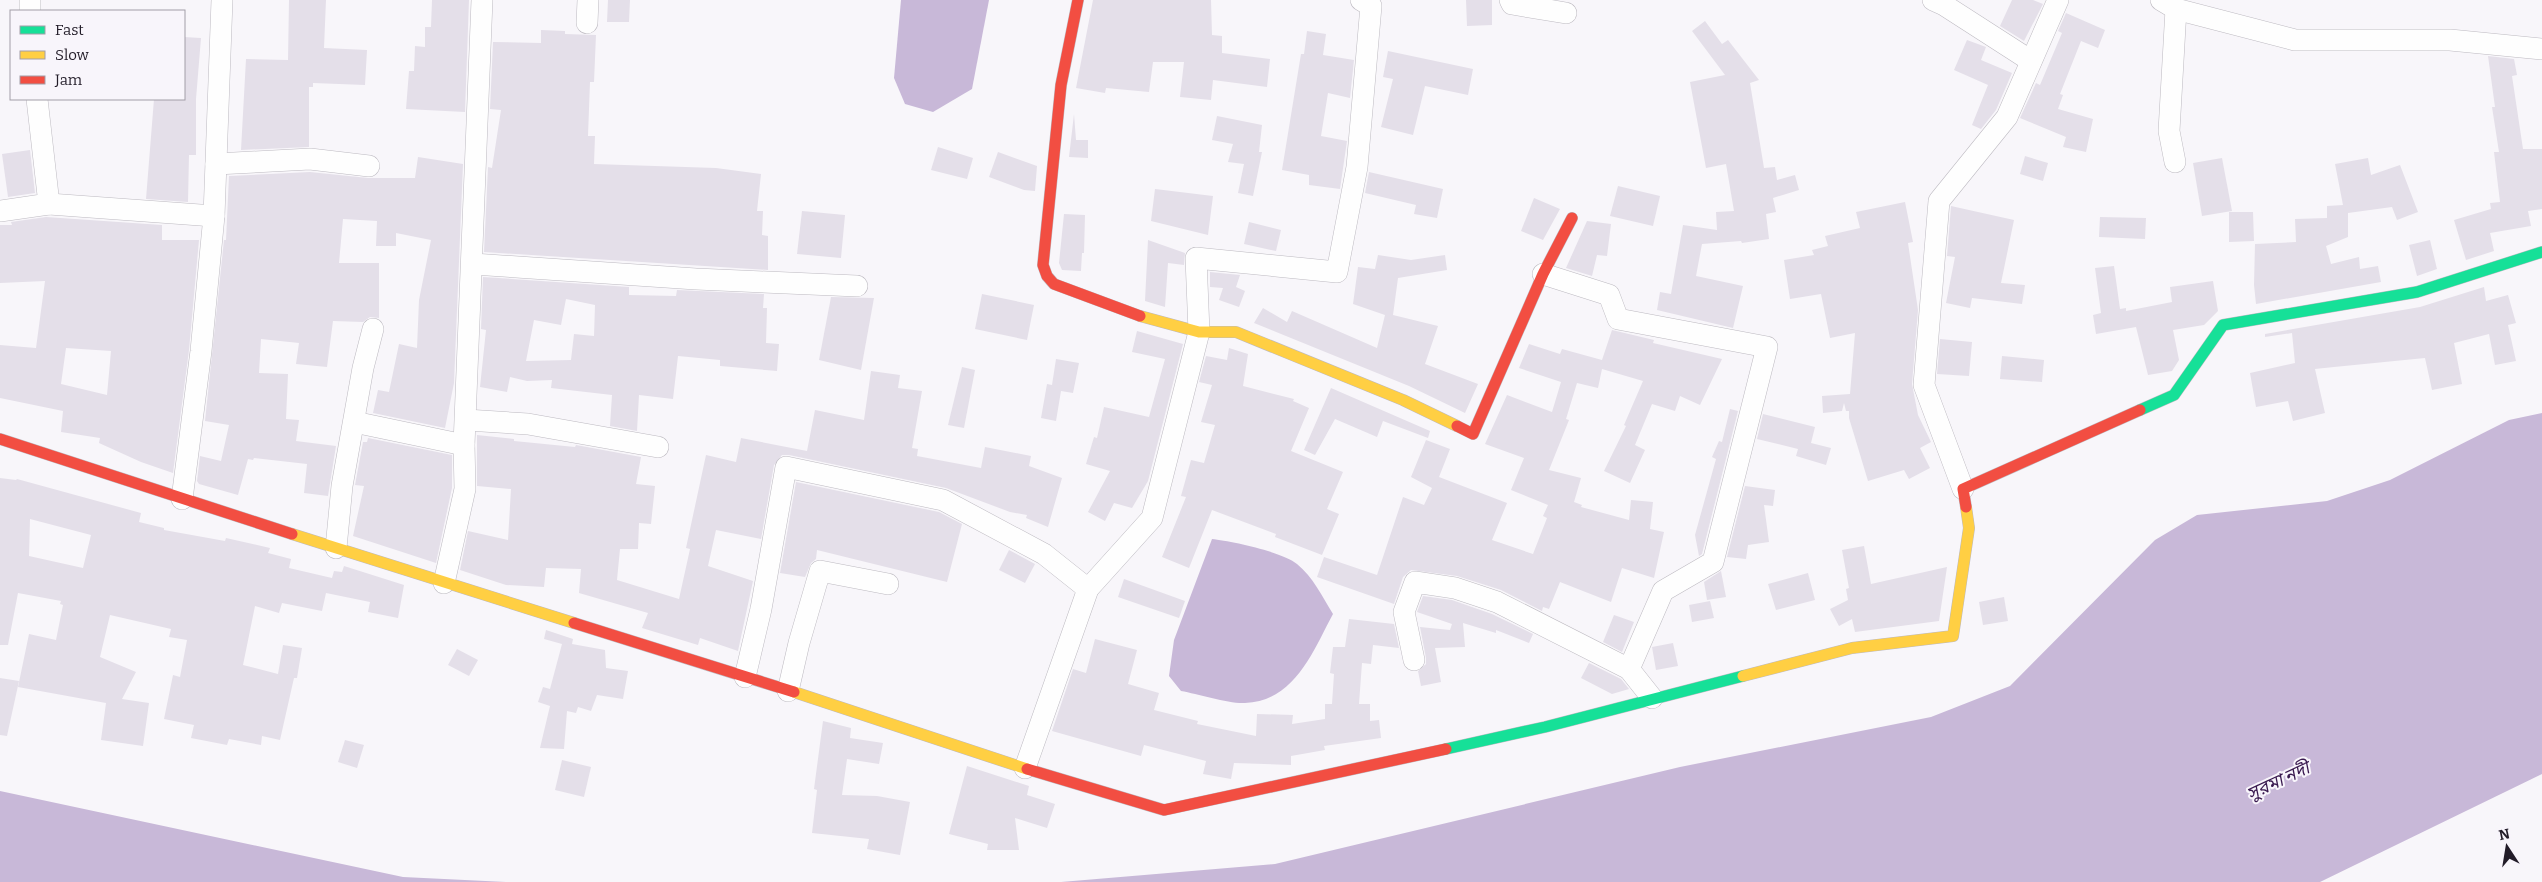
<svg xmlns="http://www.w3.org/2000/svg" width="2542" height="882" font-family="Bitter,'Noto Sans Bengali',serif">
	<rect width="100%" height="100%" fill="#f8f6fa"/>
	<g fill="#c8b8d8">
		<polygon points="901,0 989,0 972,89 933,112 905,104 894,78"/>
		<polygon points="2542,413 2542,774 2320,882 1061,882 1275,864 1680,767 1931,717 2010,686 2155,540 2197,515 2327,501 2390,480 2509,420"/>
		<path d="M1212,539C1231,541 1283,552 1297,564C1313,577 1322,596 1333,614C1313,651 1295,701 1245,703C1229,704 1198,694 1181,691L1169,676L1174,640Z"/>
		<polygon points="0,791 403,877 506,882 0,882"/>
	</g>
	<g fill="#e4dfe9" fill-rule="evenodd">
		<polygon points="289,0 326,0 324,48 367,50 365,85 313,83 313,87 309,87 309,147 241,150 246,59 288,60"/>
		<polygon points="432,0 469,0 465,112 406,109 409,71 414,71 415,46 425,47 425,27 431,27"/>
		<polygon points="608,0 630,0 629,22 607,22"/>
		<polygon points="1093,0 1211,0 1212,35 1222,36 1222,53 1270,59 1267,87 1213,80 1211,100 1180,97 1184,62 1153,62 1149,92 1106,88 1105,93 1076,88"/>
		<polygon points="1466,0 1492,0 1492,25 1467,26"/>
		<polygon points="2012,0 2033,0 2043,4 2024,41 2000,26"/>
		<polygon points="2066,13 2105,30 2098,48 2081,41 2060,94 2063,95 2058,109 2093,119 2086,152 2063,147 2066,137 2020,118 2036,83 2040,85 2062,33 2058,31"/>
		<polygon points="1705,21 1722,44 1728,40 1759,80 1750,83 1764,168 1775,167 1777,180 1795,175 1799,190 1773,198 1776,212 1766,214 1769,239 1742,243 1741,241 1702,244 1696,276 1743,286 1733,328 1657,310 1660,292 1671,294 1683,225 1717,230 1716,212 1734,211 1726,164 1706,168 1690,82 1725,75 1692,31"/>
		<polygon points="541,30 565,31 565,34 596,35 594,82 590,82 588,136 595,136 594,164 716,168 761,174 757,211 763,211 762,235 768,236 768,270 484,252 488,167 492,168 501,110 490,109 493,42 541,43"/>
		<polygon points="1307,31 1326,34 1323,55 1354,60 1350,98 1328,93 1321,136 1347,141 1340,189 1309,185 1309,175 1282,170 1301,54 1304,54"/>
		<polygon points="184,37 201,38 196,99 196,155 189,155 188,202 146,199 154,99 184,99"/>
		<polygon points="1967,40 1986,47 1981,60 2012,73 1996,110 1981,129 1972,125 1988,85 1954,70"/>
		<polygon points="1388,51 1473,69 1468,95 1425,86 1413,135 1381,127 1393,79 1383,77"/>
		<polygon points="2488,56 2514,59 2517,75 2512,76 2523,149 2542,149 2542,209 2528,211 2531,226 2490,233 2494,251 2466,260 2454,220 2491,209 2490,203 2500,202 2494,152 2499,152 2492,107 2495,107"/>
		<polygon points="1074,114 1076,140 1088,140 1088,158 1069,157"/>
		<polygon points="1217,116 1262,125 1259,152 1262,152 1253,196 1238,193 1244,164 1228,162 1233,144 1212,140"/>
		<polygon points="938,147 973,158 967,179 931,170"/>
		<polygon points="30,150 35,193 8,197 2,154"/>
		<polygon points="998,152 1037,166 1035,191 1024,190 989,177"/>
		<polygon points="2025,156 2048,163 2043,181 2020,174"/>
		<polygon points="418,157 463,164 454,383 445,428 373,413 378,390 389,392 399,344 417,348 419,300 431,240 396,233 396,246 376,246 377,221 343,219 339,263 379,263 379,318 370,317 363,322 333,321 327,367 296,364 299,343 261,339 259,373 288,374 286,419 299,420 296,441 336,446 328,496 304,493 307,464 254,458 253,460 248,459 238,495 199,484 197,481 200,456 221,461 229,425 205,421 224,240 226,240 229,176 310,172 368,178 415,178"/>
		<polygon points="2222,158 2232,211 2202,216 2193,163"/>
		<polygon points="2368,158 2371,175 2400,165 2418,212 2397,220 2392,207 2348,213 2348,237 2326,246 2331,264 2359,257 2360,269 2378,266 2381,282 2256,304 2254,285 2255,244 2296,242 2295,219 2327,218 2327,206 2343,205 2335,164"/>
		<polygon points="1369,172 1443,189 1437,218 1414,214 1416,205 1365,193"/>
		<polygon points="1618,186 1660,196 1653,226 1610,216"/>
		<polygon points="1155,189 1213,196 1208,235 1151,221"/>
		<polygon points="1534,198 1560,209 1543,240 1521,231"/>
		<polygon points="1905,202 1913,242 1908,243 1918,310 1912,384 1918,415 1931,442 1920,448 1930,468 1909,479 1904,470 1868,481 1849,418 1849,411 1846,411 1844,403 1842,411 1823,413 1822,396 1850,394 1855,333 1830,338 1821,294 1790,299 1784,260 1814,255 1812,250 1828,246 1825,236 1860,228 1856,212"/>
		<polygon points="1951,206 2014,220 2001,283 2025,285 2022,304 1972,298 1970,308 1946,303 1955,257 1947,256"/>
		<polygon points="802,211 845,215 841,258 797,254"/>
		<polygon points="2229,212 2253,212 2254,241 2229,242"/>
		<polygon points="1064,214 1085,215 1084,253 1082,253 1081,271 1062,270 1059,263"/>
		<path d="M46,217L162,225V240H199L189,350L173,473L141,462L99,443L100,438L61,432L63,411L0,398V345L36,348L45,281L0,283V225H12L11,222ZM66,348L111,351L107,395L61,384Z"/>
		<polygon points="2100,217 2146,218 2145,239 2099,237"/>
		<polygon points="1587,221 1611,224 1607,256 1597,255 1592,276 1566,268"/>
		<polygon points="1249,222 1281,230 1276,251 1244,244"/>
		<polygon points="1148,240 1185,253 1184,265 1168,263 1165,307 1145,301"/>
		<polygon points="2430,240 2437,269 2417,276 2409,245"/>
		<polygon points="1378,255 1411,260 1445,255 1447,270 1398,278 1393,315 1438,326 1425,364 1478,384 1465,413 1409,386 1254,323 1263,308 1287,322 1292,311 1377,348 1385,315 1353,304 1358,267 1375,269"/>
		<polygon points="2114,266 2120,309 2126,308 2126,311 2172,302 2170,287 2213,281 2218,311 2204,325 2173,330 2179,360 2172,371 2148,375 2136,327 2096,334 2093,315 2101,313 2095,268"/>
		<polygon points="1210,272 1240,275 1236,287 1245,291 1239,307 1219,300 1223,288 1210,287"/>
		<path d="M483,277L629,287V295L676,296L677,290L764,294L763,308H767L766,343L779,344L777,371L720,366V360L678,356L673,399L639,395L637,431L610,426L612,395L551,388L552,380L527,381L510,377L507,392L480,387L486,330L481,329ZM566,299L595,305L594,336L574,334L571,360L526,361L534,320L561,325Z"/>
		<polygon points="2484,287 2486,301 2508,295 2516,323 2508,325 2516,361 2495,365 2489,334 2454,343 2462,384 2432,390 2425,358 2334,367 2315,369 2325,413 2293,421 2288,401 2256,407 2250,373 2295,363 2292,333 2265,337 2265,334 2420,307"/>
		<polygon points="982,294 1034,305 1027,340 975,329"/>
		<polygon points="831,297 874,298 861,370 819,360"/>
		<polygon points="1612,330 1654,340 1653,343 1722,359 1700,405 1680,396 1675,411 1652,404 1635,445 1645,450 1630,483 1604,471 1626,426 1624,425 1643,381 1602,369 1598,388 1577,383 1566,419 1569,420 1549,470 1581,478 1574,502 1582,505 1581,507 1629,520 1631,500 1653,502 1650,529 1664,532 1654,578 1622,568 1611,602 1560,582 1549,609 1543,607 1542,611 1501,590 1457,576 1411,570 1403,577 1394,604 1317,577 1324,557 1377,575 1403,497 1424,505 1432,488 1411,477 1426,440 1450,449 1439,477 1507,503 1492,540 1533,554 1547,518 1543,516 1548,505 1511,490 1524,458 1485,444 1507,395 1552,412 1561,382 1519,368 1529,344 1560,354 1562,349 1602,360"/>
		<polygon points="1137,331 1183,344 1148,481 1132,508 1114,503 1105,521 1088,512 1110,471 1086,464 1094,437 1097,438 1104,407 1149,417 1165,359 1132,352"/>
		<polygon points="1940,339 1972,342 1969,376 1937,374"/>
		<polygon points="1229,348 1248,354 1243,386 1294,399 1293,401 1309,408 1291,451 1343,472 1327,509 1339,514 1322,555 1275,537 1276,534 1212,510 1189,568 1162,557 1186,497 1181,496 1191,460 1204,463 1215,425 1201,422 1212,385 1199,382 1206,356 1227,360"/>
		<polygon points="2002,356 2044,360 2042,382 2000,379"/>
		<polygon points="1056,359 1079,363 1073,393 1061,391 1056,421 1041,418 1047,384 1052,385"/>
		<polygon points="962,367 975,370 964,428 948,425"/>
		<polygon points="871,371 900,375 898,388 922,391 912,448 918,449 917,456 981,468 985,447 1031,456 1029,466 1062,478 1048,527 1026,518 1027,515 1010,512 946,488 789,455 782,455 774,465 761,539 716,530 708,566 753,581 738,651 700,638 698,645 642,628 648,613 579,593 581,569 546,568 544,587 506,585 460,570 468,531 508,540 511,489 477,486 477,435 514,439 514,441 575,447 576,445 641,457 636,484 655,486 651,524 639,523 638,549 620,549 617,580 679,599 690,549 686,548 706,455 736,462 741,438 807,451 815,410 864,420"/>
		<polygon points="1331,388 1430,431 1428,438 1383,421 1377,437 1335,419 1315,455 1304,450"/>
		<polygon points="1730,409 1738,411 1702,554 1699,556 1695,535 1716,459 1712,457 1719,441 1722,442"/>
		<polygon points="1763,414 1815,427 1811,443 1831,448 1826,465 1796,456 1798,449 1757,439"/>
		<polygon points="368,438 452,455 452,488 436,563 353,536 364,486 355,485 363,442 367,442"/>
		<path d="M0,478L16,480L17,479L141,513L139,522L164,528V530L225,541L226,538L270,548L268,553L291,559L289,568L332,578L334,571L342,572L344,566L404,585L398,618L368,612L370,602L326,593L322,611L282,603L279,613L255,606L243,665L278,674L283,645L302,648L297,678H294L280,740L262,736L261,745L229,739L227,745L191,738L194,725L164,719L173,675L180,677L187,640L169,637L171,629L110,615L100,657L136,672L122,699L149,703L143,746L101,740L106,703L18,687L29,634L56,640L63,605L60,604L61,601L18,593L8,645H0ZM30,519L91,535L83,568L29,556Z"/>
		<polygon points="796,482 939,512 962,524 947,582 817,550 816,559 811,563 805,577 780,573"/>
		<polygon points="1745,486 1775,490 1773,506 1764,505 1769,542 1748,545 1746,559 1727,557"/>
		<polygon points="1864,546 1871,584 1947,567 1939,621 1855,632 1852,619 1839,626 1830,609 1848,600 1846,589 1849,588 1842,550"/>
		<polygon points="1009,550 1035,564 1025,583 999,570"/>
		<polygon points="1721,571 1726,597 1707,600 1704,582"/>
		<polygon points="1808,573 1815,600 1776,610 1768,584"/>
		<polygon points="1124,579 1185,601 1179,618 1118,597"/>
		<polygon points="1423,596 1452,600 1492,614 1533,634 1529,643 1496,630 1496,633 1463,623 1465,647 1435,648 1441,682 1421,686 1418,671 1426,664 1426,658 1420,627 1450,630 1452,624 1417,612"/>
		<polygon points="2004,597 2008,621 1983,625 1979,602"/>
		<polygon points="1710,601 1714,618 1692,622 1689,605"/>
		<polygon points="1614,615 1634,622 1622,652 1603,642"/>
		<polygon points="1349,619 1394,624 1399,648 1373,645 1371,664 1362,663 1359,704 1370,704 1370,721 1379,720 1381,738 1324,746 1325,750 1291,756 1291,765 1234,763 1231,779 1203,774 1206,761 1144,745 1141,756 1052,731 1073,669 1086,673 1095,639 1137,650 1128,684 1159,693 1154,710 1198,721 1197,724 1256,736 1257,714 1293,715 1292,724 1325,719 1325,704 1332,704 1334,674 1330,673 1333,647 1345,647"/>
		<polygon points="546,630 573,639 572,644 605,650 606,668 628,671 623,699 597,695 591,711 578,707 576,713 567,711 564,749 540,748 550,706 538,702 543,687 550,689 562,644 544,639"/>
		<polygon points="1673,643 1678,666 1656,670 1652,647"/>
		<polygon points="457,649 478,660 469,676 448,665"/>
		<polygon points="1589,663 1621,679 1629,689 1612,694 1581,678"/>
		<polygon points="0,678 19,681 7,736 0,735"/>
		<polygon points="823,721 851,728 850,738 883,743 879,764 847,759 842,795 877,796 910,802 900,855 867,849 869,839 812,833 817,790 814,789"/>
		<polygon points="345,740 364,745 357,768 338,762"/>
		<polygon points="562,760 591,767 584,797 555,790"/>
		<polygon points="967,766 1029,786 1027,795 1055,804 1047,828 1015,818 1019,850 987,850 988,844 949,834"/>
	</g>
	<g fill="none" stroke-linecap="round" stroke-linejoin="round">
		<defs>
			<g id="street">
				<polyline points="30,0 30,11"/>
				<polyline points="1510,0 1512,4 1566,13"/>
				<polyline points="1933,0 1944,5 2031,61"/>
				<polyline points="2161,0 2176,9 2295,40 2450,40 2542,49"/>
				<polyline points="587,23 588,0"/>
				<polyline points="2175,162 2169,131 2176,9"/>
				<polyline points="216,164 310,159 369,166"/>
				<polyline points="49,204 214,216"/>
				<polyline points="0,211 49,204 37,99"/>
				<polyline points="473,264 696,279 857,286"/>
				<polyline points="1543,274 1609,295 1618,319 1767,347 1713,562 1663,591 1629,669"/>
				<polyline points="466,420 528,424 658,447"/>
				<polyline points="354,422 464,445"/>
				<polyline points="1963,489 1924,385 1939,201 2007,117 2058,0"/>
				<polyline points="182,499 201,351 214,216 222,0"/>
				<polyline points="336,548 342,486 363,368 373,329"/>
				<polyline points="444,583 465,489 464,445 482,0"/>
				<polyline points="1414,660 1404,612 1415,582 1455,588 1497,602 1629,669 1652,698"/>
				<polyline points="745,677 761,609 786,467 943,500 1044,554 1088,589"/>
				<polyline points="788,691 799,643 820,571 888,584"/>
				<polyline points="1025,768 1088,589 1152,518 1199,332 1196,258 1337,272 1357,167 1371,6 1361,0"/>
			</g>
			<g id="fast">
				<polyline points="2140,410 2174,395 2223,325 2417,292 2542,252"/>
				<polyline points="1446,749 1545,727 1743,676"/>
			</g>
			<g id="slow">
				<polyline points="1140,316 1199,332 1236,332 1403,400 1457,426"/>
				<polyline points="292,534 574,623"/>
				<polyline points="1743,676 1852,648 1953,636 1969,528 1966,507"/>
				<polyline points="794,692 1027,769"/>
			</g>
			<g id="jam">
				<polyline points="1078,0 1061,85 1043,265 1047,276 1054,284 1140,316"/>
				<polyline points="1457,426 1473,434 1543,274 1572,218"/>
				<polyline points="0,439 292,534"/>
				<polyline points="1966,507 1963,489 2140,410"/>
				<polyline points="574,623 794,692"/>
				<polyline points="1027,769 1164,810 1446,749"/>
			</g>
		</defs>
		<use href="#street" stroke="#bdbac1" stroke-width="22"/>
		<use href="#fast" stroke="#bdbac1" stroke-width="12"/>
		<use href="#slow" stroke="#bdbac1" stroke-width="12"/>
		<use href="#jam" stroke="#bdbac1" stroke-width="12"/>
		<use href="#street" stroke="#fefefe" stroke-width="21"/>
		<use href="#fast" stroke="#16e098" stroke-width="11"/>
		<use href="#slow" stroke="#ffcf43" stroke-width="11"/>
		<use href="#jam" stroke="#f24e42" stroke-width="11"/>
	</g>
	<g text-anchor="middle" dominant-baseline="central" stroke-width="4" stroke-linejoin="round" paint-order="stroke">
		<g font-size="18" font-style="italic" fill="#39194f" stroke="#f8f5fb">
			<text transform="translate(2278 781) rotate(-25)">সুরমা নদী</text>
		</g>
	</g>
	<rect x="10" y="10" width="175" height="90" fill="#f8f5fb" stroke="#a29ea7"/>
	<rect x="20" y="26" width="25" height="8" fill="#16e098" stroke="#a29ea7"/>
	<text x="55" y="35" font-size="15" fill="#221c28">Fast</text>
	<rect x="20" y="51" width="25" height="8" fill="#ffcf43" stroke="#a29ea7"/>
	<text x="55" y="60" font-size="15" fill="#221c28">Slow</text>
	<rect x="20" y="76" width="25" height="8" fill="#f24e42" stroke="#a29ea7"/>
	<text x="55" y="85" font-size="15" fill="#221c28">Jam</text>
	<g transform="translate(2507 847) rotate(348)" stroke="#f8f5fb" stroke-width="4" paint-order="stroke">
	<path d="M0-4L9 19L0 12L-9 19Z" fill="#221c28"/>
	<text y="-8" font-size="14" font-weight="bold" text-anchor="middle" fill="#221c28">N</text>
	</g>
</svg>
